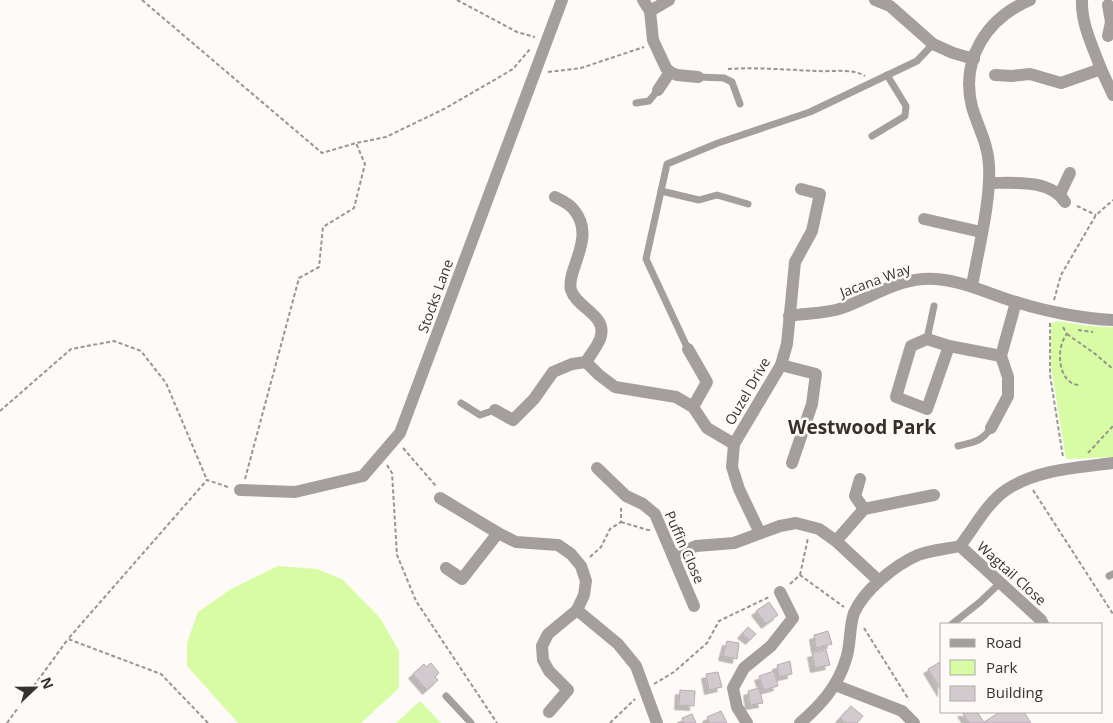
<svg xmlns="http://www.w3.org/2000/svg" width="1113" height="723" font-family="'Open Sans',sans-serif">
	<defs>
		<filter id="shadow"><feDropShadow dx="-4.5" dy="4.5" stdDeviation="0" flood-color="#0004"/></filter>
	</defs>
	<rect width="100%" height="100%" fill="#fefaf7"/>
	<g fill="#d8fca3">
		<polygon points="1058,321 1090,326 1113,327 1113,457 1066,459 1051,366 1051,323"/>
		<polygon points="278,566 317,569 342,579 380,618 399,651 399,688 361,723 238,723 187,666 187,643 198,612 231,589"/>
		<polygon points="420,701 441,723 396,723"/>
	</g>
	<g fill="#d3cad0" stroke="#b6acb2" filter="url(#shadow)">
		<polygon points="769,602 778,615 766,624 756,611"/>
		<polygon points="748,627 756,634 750,640 742,634"/>
		<polygon points="828,631 832,644 816,648 814,635"/>
		<polygon points="727,641 739,643 737,659 723,656"/>
		<polygon points="826,650 830,665 815,668 812,653"/>
		<polygon points="790,661 792,674 779,677 777,665"/>
		<polygon points="942,661 942,692 928,669"/>
		<polygon points="431,663 439,673 435,677 438,680 427,690 413,674 424,664 426,667"/>
		<polygon points="774,671 778,686 764,690 759,676"/>
		<polygon points="718,672 722,687 709,690 706,674"/>
		<polygon points="759,688 763,703 750,705 748,691"/>
		<polygon points="680,690 695,691 694,706 679,705"/>
		<polygon points="851,706 863,716 857,723 846,723 840,718"/>
		<polygon points="721,711 727,723 709,723 707,717"/>
		<polygon points="962,712 977,712 984,722 1000,712 1024,712 1031,723 969,723"/>
		<polygon points="692,714 696,723 684,723 682,718"/>
	</g>
	<g fill="none" stroke-linecap="round" stroke-linejoin="round">
		<g stroke="#989491" stroke-width="2" stroke-dasharray="4 2.5" stroke-linecap="butt">
			<polyline points="142,0 322,153 356,143 386,137 446,108 513,69 530,49"/>
			<polyline points="457,0 517,32 535,37"/>
			<path d="M728,69C758,67 788,70 818,71C833,72 852,68 865,76"/>
			<polyline points="548,72 581,68 644,47"/>
			<polyline points="1077,206 1096,215"/>
			<polyline points="1054,300 1061,275 1096,215 1113,200"/>
			<polyline points="1050,323 1050,375 1063,457"/>
			<path d="M1063,327L1067,334C1055,348 1058,384 1079,385"/>
			<polyline points="1078,330 1093,332"/>
			<polyline points="1067,334 1094,353 1113,369"/>
			<polyline points="0,411 71,349 114,341 141,351 166,383 207,480"/>
			<polyline points="403,448 436,486"/>
			<polyline points="1088,453 1113,426"/>
			<polyline points="387,465 392,473 397,555 416,601 497,723"/>
			<polyline points="245,479 299,278 319,267 323,227 354,208 365,164 356,143"/>
			<polyline points="1033,490 1113,614"/>
			<polyline points="621,522 648,530 650,530"/>
			<polyline points="590,557 601,547 610,529 621,522 621,508"/>
			<polyline points="800,575 808,538"/>
			<polyline points="790,584 800,575 844,607"/>
			<polyline points="864,628 909,700"/>
			<polyline points="654,684 674,672 707,643 719,621 769,597"/>
			<polyline points="7,723 68,639"/>
			<polyline points="208,723 161,674 68,639 207,480 228,487"/>
			<polyline points="610,723 635,699"/>
		</g>
		<g stroke="#a49f9e" stroke-width="7">
			<polyline points="698,77 724,78 732,82 740,104"/>
			<polyline points="636,103 649,101 658,90"/>
			<polyline points="872,136 905,116 906,106 887,75"/>
			<polyline points="661,191 699,200 717,195 748,204"/>
			<polyline points="927,339 934,306"/>
			<polyline points="688,349 646,259 667,164 718,143 810,112 917,61 933,44"/>
			<polyline points="461,403 480,415 495,410"/>
			<path d="M958,446C974,442 981,442 991,428"/>
			<polyline points="1109,576 1113,574"/>
			<polyline points="952,624 980,602 1001,582"/>
			<polyline points="446,696 471,723"/>
		</g>
		<g stroke="#a49f9e" stroke-width="12">
			<polyline points="643,0 650,11 653,40 666,68 670,72 677,75 698,77"/>
			<polyline points="875,0 890,6 933,44 953,53 974,59"/>
			<path d="M1082,0C1081,24 1093,47 1101,69"/>
			<polyline points="650,11 669,0"/>
			<polyline points="1108,36 1111,22 1108,5"/>
			<polyline points="995,75 1012,76 1030,74 1061,83 1101,69 1113,95"/>
			<polyline points="658,90 670,72"/>
			<path d="M990,183C1014,183 1050,179 1065,202"/>
			<polyline points="1060,194 1070,173"/>
			<path d="M555,197C561,200 570,204 574,210C589,228 581,248 574,268C572,274 569,283 571,290C577,309 609,315 600,339C597,347 590,355 586,362"/>
			<polyline points="924,219 981,232"/>
			<path d="M972,286C978,250 991,202 989,165C988,144 978,127 972,107C960,59 987,18 1030,0"/>
			<path d="M789,316C806,313 826,314 842,308C873,297 901,276 936,279C964,281 989,294 1016,302C1044,311 1084,319 1113,320"/>
			<polyline points="949,346 927,409 896,397 911,346 927,339 949,346 1001,356"/>
			<polyline points="688,349 707,382 693,407"/>
			<polyline points="781,365 816,374 812,404 792,463"/>
			<polyline points="495,410 513,420 534,399 553,372 572,364 586,362 599,375 615,387 676,397 693,407 707,428 734,444"/>
			<polyline points="991,428 1008,396 1008,377 1001,356 1016,302"/>
			<polyline points="597,468 626,496 643,504 655,514 694,606"/>
			<polyline points="860,479 855,496 864,509"/>
			<polyline points="240,490 295,492 363,476 400,433 562,0"/>
			<polyline points="440,498 498,533 516,542 558,545 571,554 581,566 586,581 584,595 577,610 548,634 542,646 543,660 549,671 568,690 549,712"/>
			<polyline points="760,533 739,489 732,467 734,444 781,365 787,344 795,262 812,231 820,194 801,189"/>
			<polyline points="836,541 864,509 934,495"/>
			<polyline points="960,546 1041,620 1043,624"/>
			<polyline points="673,556 696,546 734,543 780,526 796,523 819,529 836,541 879,581"/>
			<polyline points="446,568 462,579 498,533"/>
			<polyline points="577,610 618,644 636,666 657,723"/>
			<polyline points="835,685 902,711 914,723"/>
			<polyline points="747,723 737,707 733,688 744,668 771,646 793,618 780,592"/>
			<path d="M800,723C821,705 838,686 846,659C851,645 849,627 854,613C864,590 895,565 918,555C931,550 947,549 960,546C974,528 987,503 1006,490C1037,469 1077,468 1113,463"/>
		</g>
	</g>
	<g text-anchor="middle" dominant-baseline="central" stroke-width="5" stroke-linejoin="round" paint-order="stroke">
		<g font-size="14" fill="#35322f" stroke="#fefaf7">
			<text transform="translate(875 280) rotate(-20)">Jacana Way</text>
			<text transform="translate(435 296) rotate(-70)">Stocks Lane</text>
			<text transform="translate(747 391) rotate(-60)">Ouzel Drive</text>
			<text transform="translate(685 547) rotate(66)">Puffin Close</text>
			<text transform="translate(1012 573) rotate(42)">Wagtail Close</text>
		</g>
		<g font-size="19" font-weight="bold" fill="#362f2a" stroke="#fefaf7">
			<text x="862" y="427">Westwood Park</text>
		</g>
	</g>
	<rect x="940" y="623" width="162" height="90" fill="#fefaf7" stroke="#aeaaa7"/>
	<rect x="950" y="639" width="25" height="8" fill="#a49f9e" stroke="#aeaaa7"/>
	<text x="986" y="648" font-size="15" fill="#35322f">Road</text>
	<rect x="950" y="660" width="25" height="15" fill="#d8fca3" stroke="#aeaaa7"/>
	<text x="986" y="673" font-size="15" fill="#35322f">Park</text>
	<rect x="950" y="686" width="25" height="15" fill="#d3cad0" stroke="#aeaaa7"/>
	<text x="986" y="698" font-size="15" fill="#35322f">Building</text>
	<g transform="translate(35 688) rotate(68)" stroke="#fefaf7" stroke-width="4" paint-order="stroke">
	<path d="M0-4L9 19L0 12L-9 19Z" fill="#35322f"/>
	<text y="-8" font-size="14" font-weight="bold" text-anchor="middle" fill="#35322f">N</text>
	</g>
</svg>
